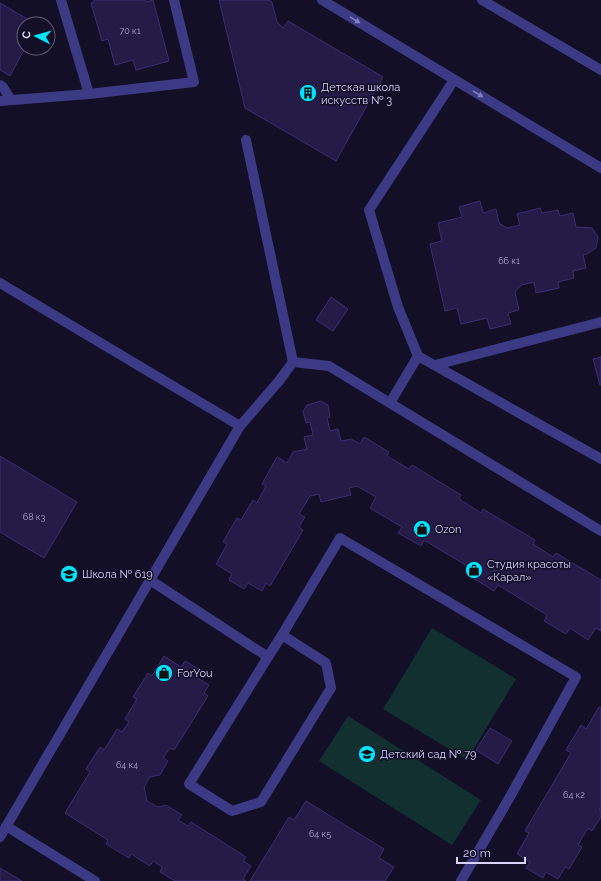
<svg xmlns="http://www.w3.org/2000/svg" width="601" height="881" font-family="Raleway,sans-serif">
	<rect width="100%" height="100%" fill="#130f26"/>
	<g fill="#12302f">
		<polygon points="432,628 516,679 467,760 383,709"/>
		<polygon points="348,716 481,800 452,845 319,761"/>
	</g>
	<g fill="#241b47" stroke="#3b2d73">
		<polygon points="94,0 145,0 146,2 153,0 169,61 136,70 133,60 115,65 108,39 102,41 91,3 94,2"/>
		<polygon points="219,0 270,0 272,2 277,22 283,28 288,21 383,77 336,161 245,108"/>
		<polygon points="0,3 36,24 24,24 24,48 25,48 10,76 0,70"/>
		<polygon points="480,201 483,213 496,209 499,223 507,228 520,225 517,214 540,208 542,213 558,210 560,216 573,213 576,227 592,228 598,237 596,248 587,254 583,255 586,268 573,271 574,278 558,282 559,288 536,293 534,282 521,285 515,292 519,310 508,313 511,324 490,329 487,318 461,324 457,308 445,311 430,244 442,241 438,223 462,217 459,207"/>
		<polygon points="331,297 348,309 333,331 316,320"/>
		<polygon points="601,357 601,385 600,385 593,359"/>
		<polygon points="321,401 328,405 330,417 327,418 330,431 338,429 341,441 351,439 360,444 364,437 389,452 387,456 409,469 412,465 461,495 459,499 481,513 483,509 535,540 533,544 553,557 556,553 601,580 601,631 596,628 588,640 570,628 566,634 544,621 547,615 498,585 494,591 470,576 474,570 424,540 421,546 398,533 402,527 370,508 376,497 357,486 349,488 351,495 321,502 319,494 310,496 299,514 305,517 299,527 303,530 270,586 266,583 262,591 248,583 244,589 229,580 232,574 216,564 227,544 223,542 237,518 241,520 253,500 257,503 266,486 262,484 277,457 287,463 293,452 307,449 304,437 313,435 310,422 306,423 303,411 307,405"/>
		<polygon points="0,456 77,502 44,558 0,532"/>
		<polygon points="164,656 181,667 185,661 200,670 196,677 209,685 204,693 208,696 174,750 170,748 163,758 168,761 160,775 150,777 144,787 147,801 158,807 166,805 182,815 178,820 188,826 191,822 246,857 243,861 251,866 243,879 246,881 175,881 160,872 162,867 153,861 150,866 131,854 129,858 106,844 108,840 65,813 90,772 86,769 100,747 104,750 117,729 122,732 129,722 125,719 137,699 133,697 148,673 152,676"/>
		<polygon points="599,707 601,708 601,807 599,810 601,810 601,817 592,831 588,828 578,845 582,847 569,869 565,867 558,879 546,872 543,878 526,868 530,862 517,854 529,833 525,831 571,753 566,750 581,725 586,729"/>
		<polygon points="490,728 512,741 498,764 476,750"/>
		<polygon points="306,801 384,849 379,858 394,867 385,881 250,881 289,817 294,820"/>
		<polygon points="0,868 22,881 0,881"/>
	</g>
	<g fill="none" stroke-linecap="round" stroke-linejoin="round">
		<g stroke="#3d3a85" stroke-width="10">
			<polyline points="61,0 89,94"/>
			<polyline points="0,85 3,87 11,100"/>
			<polyline points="0,101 89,94 194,82 174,0"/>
			<polyline points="246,140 293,362 329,366 601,531"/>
			<polyline points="0,283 240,426"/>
			<polyline points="418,356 601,459"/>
			<polyline points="435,365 601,322"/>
			<polyline points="390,403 418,356 398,307 369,210 454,80"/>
			<polyline points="150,580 268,657 189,784 232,811 261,802 331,688 326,663 282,635 268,657"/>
			<polyline points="282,635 340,538 576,677 511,795 461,881"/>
			<polyline points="6,826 95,881"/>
			<polyline points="0,837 240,426 279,381 293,362"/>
		</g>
		<polyline stroke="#3d3a85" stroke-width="10" points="322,0 601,168"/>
		<polyline stroke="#3d3a85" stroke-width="10" points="482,0 601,70"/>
	</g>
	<defs><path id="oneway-solid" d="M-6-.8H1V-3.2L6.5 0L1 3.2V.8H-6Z"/></defs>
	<g fill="#837fbc">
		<use href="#oneway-solid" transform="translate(355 20) rotate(31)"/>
		<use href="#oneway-solid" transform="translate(478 94) rotate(31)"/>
	</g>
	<defs>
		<symbol id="building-disc" viewBox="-11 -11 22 22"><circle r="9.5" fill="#00e5ff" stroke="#130f26"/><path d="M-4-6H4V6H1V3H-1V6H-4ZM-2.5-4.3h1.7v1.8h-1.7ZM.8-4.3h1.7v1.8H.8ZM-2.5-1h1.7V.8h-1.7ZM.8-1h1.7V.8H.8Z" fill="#111"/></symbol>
		<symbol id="shop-disc" viewBox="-11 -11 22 22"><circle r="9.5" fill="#00e5ff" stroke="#130f26"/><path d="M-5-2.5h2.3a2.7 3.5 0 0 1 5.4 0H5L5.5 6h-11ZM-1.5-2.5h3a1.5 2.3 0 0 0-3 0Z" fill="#111"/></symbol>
		<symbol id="school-disc" viewBox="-11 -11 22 22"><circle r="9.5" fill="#00e5ff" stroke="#130f26"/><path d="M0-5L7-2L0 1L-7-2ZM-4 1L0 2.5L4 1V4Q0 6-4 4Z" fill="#111"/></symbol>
	</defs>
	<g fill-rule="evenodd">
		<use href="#building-disc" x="298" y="83" width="20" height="20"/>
		<use href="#shop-disc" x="412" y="519" width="20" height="20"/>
		<use href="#shop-disc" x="464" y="560" width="20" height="20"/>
		<use href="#school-disc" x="59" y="564" width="20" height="20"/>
		<use href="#shop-disc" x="154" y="663" width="20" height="20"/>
		<use href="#school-disc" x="357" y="744" width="20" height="20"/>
	</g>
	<g text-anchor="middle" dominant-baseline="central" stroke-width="3" stroke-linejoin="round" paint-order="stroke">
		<g font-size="9" fill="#aca6d1">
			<text x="130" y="31">70 к1</text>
			<text x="509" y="261">66 к1</text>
			<text x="34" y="517">68 к3</text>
			<text x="127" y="765">64 к4</text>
			<text x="574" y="795">64 к2</text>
			<text x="320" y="834">64 к5</text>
		</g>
		<g font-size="11" fill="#d9d4ff" stroke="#130f26" text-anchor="start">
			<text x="321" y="87">Детская школа<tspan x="321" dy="13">искусств № 3</tspan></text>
			<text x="435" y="529">Ozon</text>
			<text x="487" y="564">Студия красоты<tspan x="487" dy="13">«Карал»</tspan></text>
			<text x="82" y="574">Школа № 619</text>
			<text x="177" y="673">ForYou</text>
			<text x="380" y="754">Детский сад № 79</text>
		</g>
	</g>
	<g transform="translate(36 36) rotate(276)"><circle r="19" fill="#130f26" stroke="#625e7d"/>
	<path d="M0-3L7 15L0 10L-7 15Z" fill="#00e5ff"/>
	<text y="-6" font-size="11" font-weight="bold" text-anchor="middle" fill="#d9d4ff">С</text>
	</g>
	<path d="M457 857v6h68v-6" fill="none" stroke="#d9d4ff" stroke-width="2"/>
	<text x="463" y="857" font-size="12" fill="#d9d4ff" stroke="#130f26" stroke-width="3" paint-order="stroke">20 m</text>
</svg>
